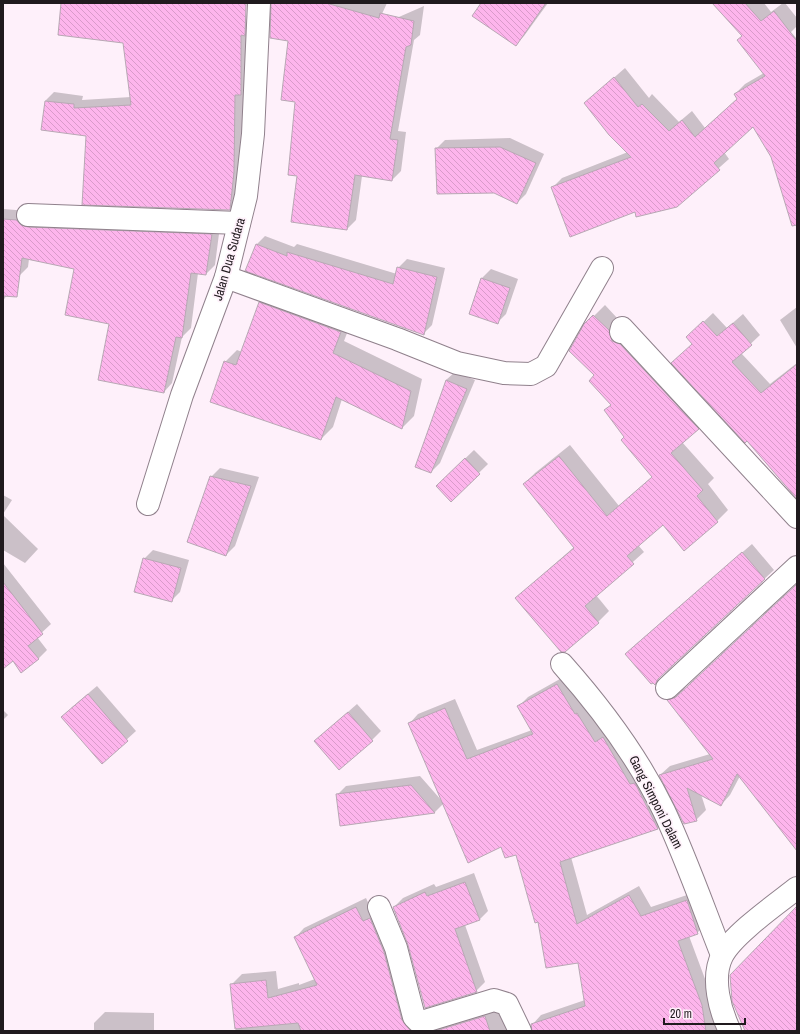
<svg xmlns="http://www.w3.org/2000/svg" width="800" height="1034" font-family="'Archivo Narrow',sans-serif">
	<defs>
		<pattern id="building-back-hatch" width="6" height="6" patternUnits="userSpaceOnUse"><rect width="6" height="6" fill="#fdb5ec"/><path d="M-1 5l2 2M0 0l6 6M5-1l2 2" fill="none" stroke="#d99bca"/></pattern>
	</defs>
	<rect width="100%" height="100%" fill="#fef0fa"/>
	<g fill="#0003">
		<polygon points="62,3 239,3 235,20 249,24 249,85 244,91 243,162 238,200 229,209 87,135 45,101 54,92 83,96 82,100 131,97 124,42"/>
		<polygon points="272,3 387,3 376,27 424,6 420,35 414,40 398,131 406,132 401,171 392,180 362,176 356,220 347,229 298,175 296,101 289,40"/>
		<polygon points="483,3 548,3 524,36 515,45"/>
		<polygon points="714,3 764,3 771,12 783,3 785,3 797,18 797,26 791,32 797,39 797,182 772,157 753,126 724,152 729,159 676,206 636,211 552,188 562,178 628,152 585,103 625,68 649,98 652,94 679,122 692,111 705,128 738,98 735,94 745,84 764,73 742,36"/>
		<polygon points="510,138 544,154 526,194 517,203 436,149 445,140"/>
		<polygon points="3,209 220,226 215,265 206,274 198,273 191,328 182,337 172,383 164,392 111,323 75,268 29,259 28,267 19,276 3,301"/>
		<polygon points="265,236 294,247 297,244 397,274 398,268 407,259 445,268 432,325 423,334 256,245"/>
		<polygon points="491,269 518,279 506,314 497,323 470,313 482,278"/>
		<polygon points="272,291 352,320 344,341 422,379 414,416 402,428 342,399 333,427 321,439 225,362 237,350 242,352 260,303"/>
		<polygon points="605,305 709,417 682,442 714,478 708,484 728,510 717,521 663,524 638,545 644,552 596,595 609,611 598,622 516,598 574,547 524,484 535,473 570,445 619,506 653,476 605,410 612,404 596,375 585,325"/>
		<polygon points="797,307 797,348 780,320"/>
		<polygon points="713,313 727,328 743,314 760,335 741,353 770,384 797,363 797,497 747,440 693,343 697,328"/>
		<polygon points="455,372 475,380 440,463 431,472 446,380"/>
		<polygon points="474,450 488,464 451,500 446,477"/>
		<polygon points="220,468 259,477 235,546 226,555 211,477"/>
		<polygon points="3,495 12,500 3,514"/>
		<polygon points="3,515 38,549 25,563 3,550"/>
		<polygon points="752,544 774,570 666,670 655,683 635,645"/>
		<polygon points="153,550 189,560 180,592 171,601 144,559"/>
		<polygon points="3,563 51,624 37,637 47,650 38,659 13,660 3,668"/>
		<polygon points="797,585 797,847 740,776 730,795 721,805 701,794 706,810 696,820 660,775 670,766 710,754 668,700 677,691 686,688"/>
		<polygon points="567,675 667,818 658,828 571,857 587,915 639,886 651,907 696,892 707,923 697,933 689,936 711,995 717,1031 533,1031 532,1025 541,1015 585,1000 579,962 539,921 517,854 502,845 443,804 435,812 341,825 337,795 346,786 420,776 442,801 409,724 418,714 455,699 477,750 532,730 519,706 528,697"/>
		<polygon points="97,686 136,731 102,762 71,708"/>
		<polygon points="357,704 381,731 372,740 324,733"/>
		<polygon points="3,710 8,715 3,720"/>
		<polygon points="474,873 488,911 479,920 465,925 485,982 476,991 394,907 403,898 434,884 436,887"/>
		<polygon points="366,898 423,1023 504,1004 522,1031 302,1031 300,1027 300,1031 236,1031 232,984 242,974 276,971 278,989 299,983 299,985 315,979 295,938 304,928"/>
		<polygon points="105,1012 154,1013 154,1031 94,1031 94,1023"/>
	</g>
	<g fill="url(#building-back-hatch)" stroke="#b8a8b4">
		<polygon points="61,3 246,3 245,36 241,35 241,95 235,95 234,172 230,210 82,205 86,136 41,130 45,101 74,104 74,108 131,105 123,43 58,35"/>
		<polygon points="271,3 326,3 379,18 380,13 414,21 411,45 406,47 390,139 398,140 392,181 355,175 347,230 291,222 297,176 288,175 295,102 281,100 288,41 270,38"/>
		<polygon points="481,3 546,3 516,46 472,16"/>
		<polygon points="712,3 745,3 761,21 774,11 797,41 797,225 792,226 771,157 753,127 714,163 720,170 677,207 636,217 635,212 570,237 551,187 631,157 609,135 584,103 614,77 638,107 642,104 669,131 682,120 695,137 737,99 734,94 765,76 737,40 742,36"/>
		<polygon points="500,147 536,163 517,204 494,193 437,194 435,148"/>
		<polygon points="3,219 17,220 21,225 28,227 212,234 206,275 191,273 182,338 176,337 164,393 98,380 109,324 65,315 74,269 22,258 17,297 3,296"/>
		<polygon points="256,244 287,256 287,252 393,284 397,267 437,277 424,335 245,271"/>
		<polygon points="481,278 510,288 498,324 469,314"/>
		<polygon points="259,302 341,332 333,353 411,391 402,429 336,397 321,440 210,402 224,361 236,365"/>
		<polygon points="593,315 609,330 612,341 620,344 699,429 671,453 703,490 697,496 718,522 684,551 663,525 627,556 634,564 585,606 599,623 565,652 561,652 515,598 574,548 523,484 559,456 607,516 652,477 621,440 624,437 604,410 611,405 589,381 594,375 569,351 584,324"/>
		<polygon points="703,321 717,336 733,323 752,345 732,362 761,393 797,364 797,499 747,441 745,443 671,363 692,344 686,337"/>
		<polygon points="446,380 467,389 431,473 415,467"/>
		<polygon points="465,458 480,474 451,502 436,486"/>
		<polygon points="210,476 251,486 226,556 187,542"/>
		<polygon points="742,552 765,579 658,679 655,685 653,683 651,684 625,654"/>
		<polygon points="143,558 181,568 172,602 134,592"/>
		<polygon points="3,582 43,634 28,646 39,659 21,673 13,661 3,669"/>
		<polygon points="797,584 797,851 737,774 721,806 687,788 697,821 684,824 659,775 713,759 667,700 676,697"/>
		<polygon points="557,684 575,714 577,713 595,742 603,737 630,784 635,783 658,829 560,862 577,924 629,895 641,916 687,900 698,934 678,941 702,1005 706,1031 532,1031 531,1024 585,1006 578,963 546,968 538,922 535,923 516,855 505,858 501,847 468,863 408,723 445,708 467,759 533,734 517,706"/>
		<polygon points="88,694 128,741 102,764 61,717"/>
		<polygon points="348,712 373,741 339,770 314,741"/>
		<polygon points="411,785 435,813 340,826 336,794"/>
		<polygon points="465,882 480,920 455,929 477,992 425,1008 408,945 393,907 425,892 427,896"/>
		<polygon points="797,906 797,1031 745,1031 732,1001 730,975"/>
		<polygon points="356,907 363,921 370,918 384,952 402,1020 411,1031 301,1031 298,1023 235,1029 230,984 266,980 268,998 317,985 294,937"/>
		<polygon points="485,1016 490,1031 435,1031"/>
	</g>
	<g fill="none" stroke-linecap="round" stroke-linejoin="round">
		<defs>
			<g id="minor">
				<polyline points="28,215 239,223"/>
				<polyline points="226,277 397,339 457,363 504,373 531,374 546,366 602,268"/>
				<polyline points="621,332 622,328 797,517"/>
				<polyline points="148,504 182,395 226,277 246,196 253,134 259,3"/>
				<path d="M562,664C602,709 638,757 664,811C686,858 703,907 722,955"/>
				<polyline points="667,688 797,567"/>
				<polyline points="379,907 396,948 414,1017 418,1021 425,1021 494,1000 507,1004 520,1031"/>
				<path d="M730,1031C720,1011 711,978 722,956C732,935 778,903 797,888"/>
			</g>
		</defs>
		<use href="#minor" stroke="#90818c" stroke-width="24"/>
		<use href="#minor" stroke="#fff" stroke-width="22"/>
	</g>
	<g text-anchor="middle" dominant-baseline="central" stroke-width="3.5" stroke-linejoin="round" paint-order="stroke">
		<g font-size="13" fill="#201a1e" stroke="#fef0fa">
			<text transform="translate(229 259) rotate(-74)">Jalan Dua Sudara</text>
			<text transform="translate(656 802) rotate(63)">Gang Simponi Dalam</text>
		</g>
	</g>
	<rect width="800" height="1034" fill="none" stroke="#201a1e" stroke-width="8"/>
	<path d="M664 1018v6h81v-6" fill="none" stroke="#201a1e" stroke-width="2"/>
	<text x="670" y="1018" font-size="12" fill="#201a1e" stroke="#fef0fa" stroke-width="3" paint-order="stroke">20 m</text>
</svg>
